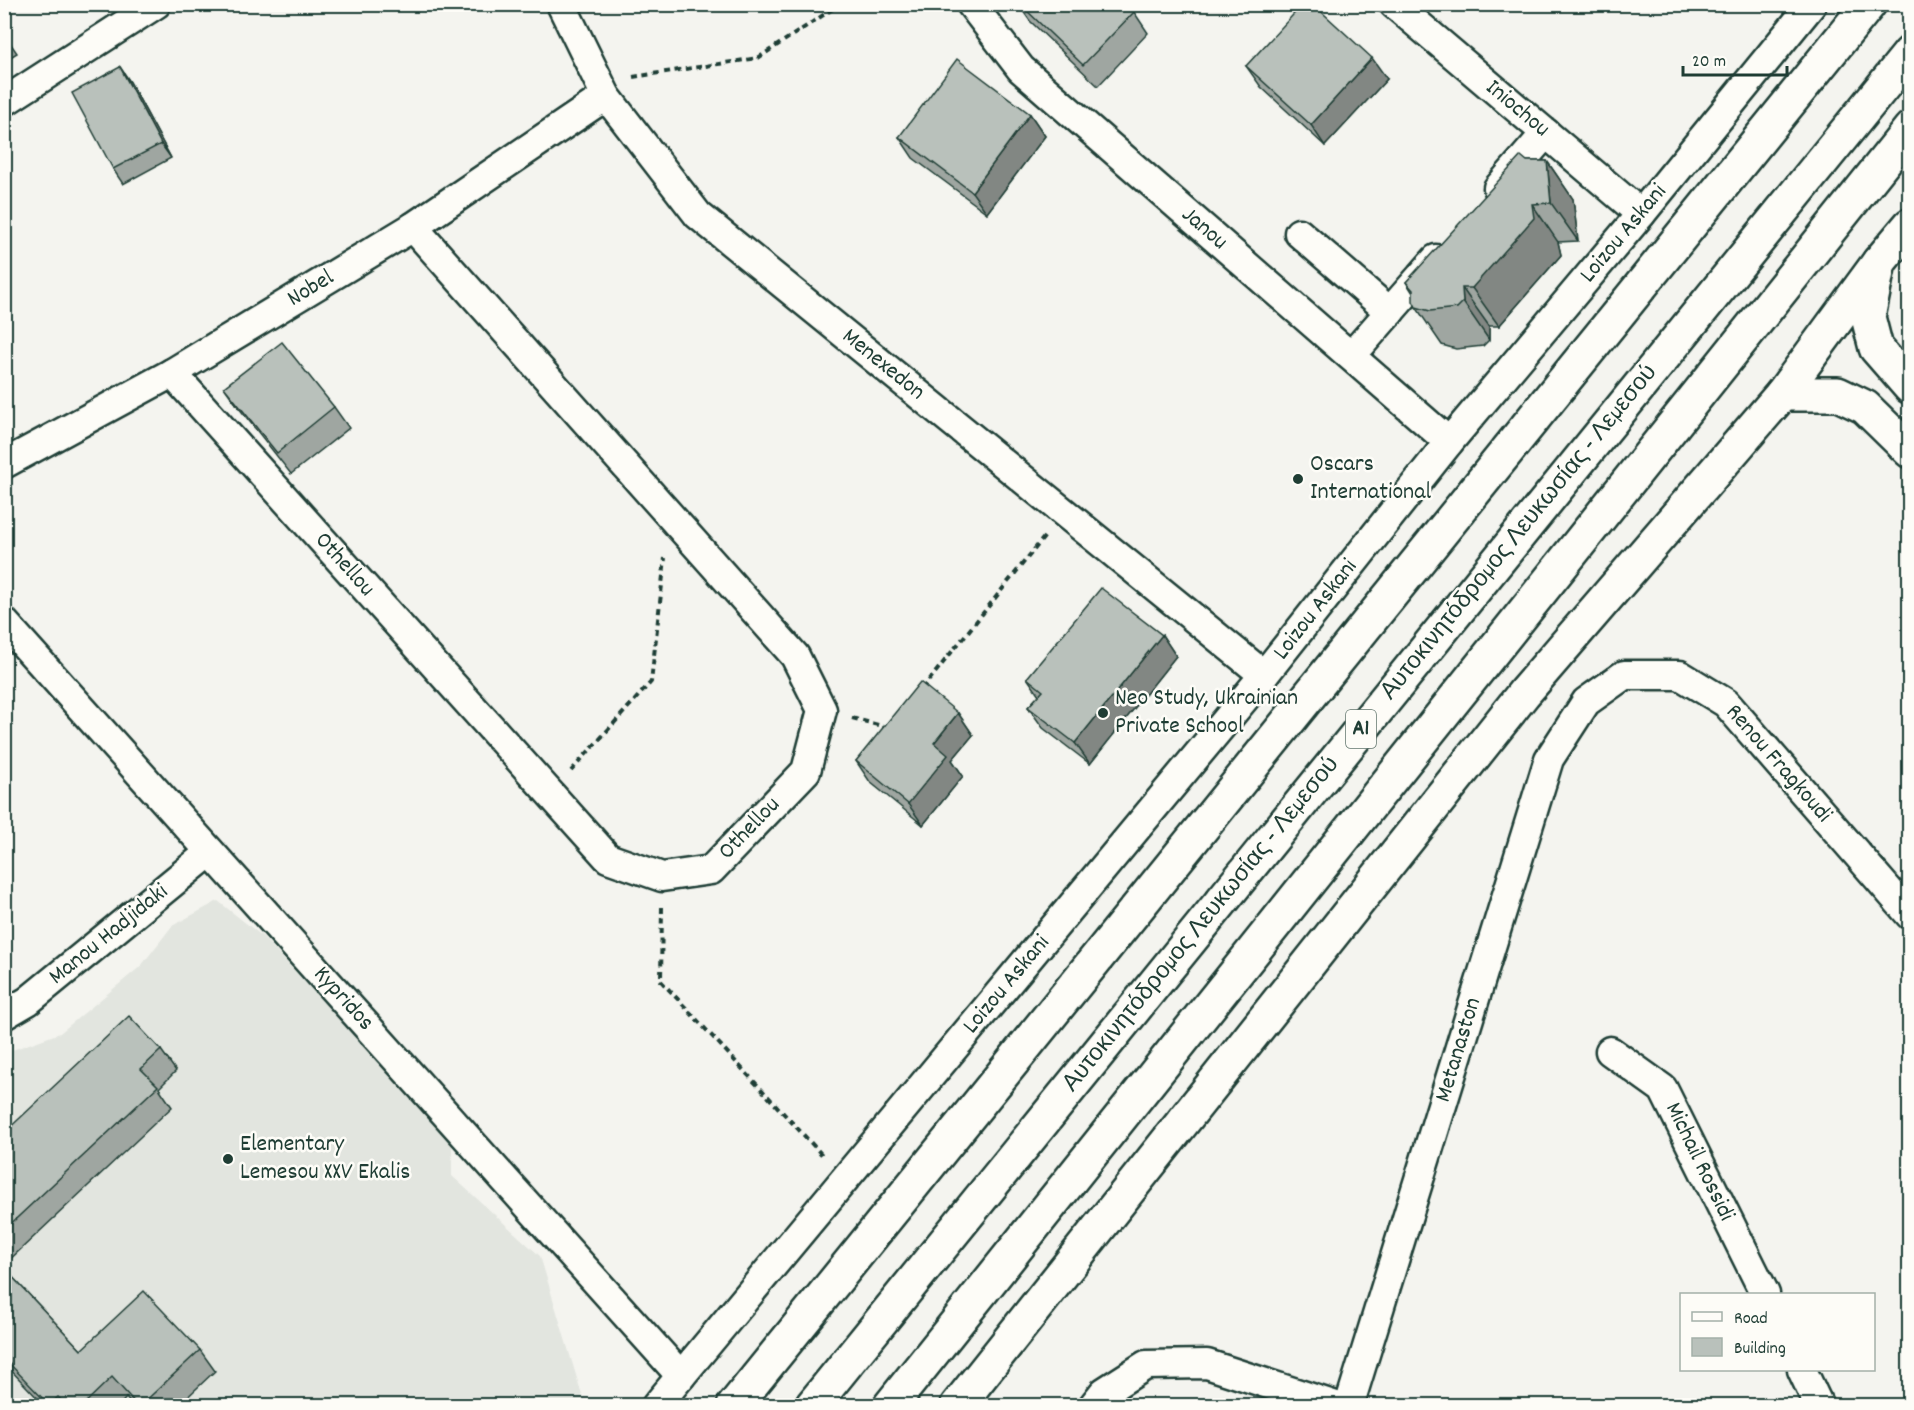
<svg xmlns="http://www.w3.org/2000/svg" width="1914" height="1410" font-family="Dekko,sans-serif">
	<rect width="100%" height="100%" fill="#f4f4ef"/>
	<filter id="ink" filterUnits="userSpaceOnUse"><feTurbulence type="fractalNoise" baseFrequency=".0167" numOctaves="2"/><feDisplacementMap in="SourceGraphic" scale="12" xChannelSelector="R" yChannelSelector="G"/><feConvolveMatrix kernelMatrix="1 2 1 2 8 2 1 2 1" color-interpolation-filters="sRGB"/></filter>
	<g filter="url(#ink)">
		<polygon fill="#e2e5df" points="218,901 262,936 452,1141 452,1176 540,1256 585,1405 5,1405 4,1053 60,1033 141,966 172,926"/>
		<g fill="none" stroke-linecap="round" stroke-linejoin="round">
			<defs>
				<g id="minor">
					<polyline points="561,4 606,96 698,215 1264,675"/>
					<polyline points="971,4 1021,69 1449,442"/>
					<polyline points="1394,4 1641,214"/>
					<polyline points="4,102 156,4"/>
					<polyline points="1498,188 1546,133"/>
					<polyline points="1299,233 1390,312"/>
					<polyline points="1351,356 1436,259"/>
					<polyline points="172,373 608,858 662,877 711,870 806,771 822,710 795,656 413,227"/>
					<polyline points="4,464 172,373 413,227 606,96"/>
					<polyline points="4,622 681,1376"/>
					<polyline points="4,1015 28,1001 210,852"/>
					<polyline points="1610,1051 1663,1089 1765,1294"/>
					<polyline points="1802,1370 1819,1406"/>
					<polyline points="656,1406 1264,675 1449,442 1641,214 1812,4"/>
					<polyline points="1093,1406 1104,1392 1146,1365 1207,1364 1336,1406"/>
					<polyline points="1349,1406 1549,759 1586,702 1624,675 1680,675 1726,703 1910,915"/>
				</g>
				<g id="secondary">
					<polyline points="1879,262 1868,317 1876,348 1910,387"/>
					<polyline points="1782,394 1838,394 1865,407 1910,451"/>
				</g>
				<g id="trunk">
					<polyline points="734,1406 1869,4"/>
					<polyline points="812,1406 1910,53"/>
					<polyline points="890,1406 1910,129"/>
					<polyline points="957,1406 1524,693 1782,394 1879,262 1910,225"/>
				</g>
			</defs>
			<use href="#minor" stroke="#1f3d34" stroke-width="33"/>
			<use href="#secondary" stroke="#1f3d34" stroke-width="38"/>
			<use href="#trunk" stroke="#1f3d34" stroke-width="38"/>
			<g stroke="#1f3d34" stroke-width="4" stroke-dasharray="6 4.5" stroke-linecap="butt">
				<polyline points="633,77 758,58 840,4"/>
				<polyline points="922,689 1045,536"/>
				<polyline points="852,718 889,728"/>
				<polyline points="571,771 651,682 665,558"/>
				<polyline points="662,907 661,981 824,1157"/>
			</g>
			<use href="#minor" stroke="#fdfcf7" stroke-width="28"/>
			<use href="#secondary" stroke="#fdfcf7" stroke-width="33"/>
			<use href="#trunk" stroke="#fdfcf7" stroke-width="33"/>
		</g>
		<g fill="#9fa6a1" stroke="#1f3d34" stroke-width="1.5">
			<polygon points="1018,4 1134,12 1148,33 1098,86 1030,21"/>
			<polygon points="4,34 17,53 4,61"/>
			<polygon points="1246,66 1387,79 1325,146 1261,87"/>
			<polygon points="120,67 130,82 171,158 123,184 113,169"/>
			<polygon points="1030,114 1045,136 987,213 913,158 899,137"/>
			<polygon points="1527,161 1547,161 1573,199 1578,241 1558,242 1561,255 1499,326 1489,326 1489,340 1483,346 1456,349 1442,345 1416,307 1413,293 1406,282"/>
			<polygon points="224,387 334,407 349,428 291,474 239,408"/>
			<polygon points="1162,635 1176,656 1090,764 1043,728 1028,707 1039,695 1027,678"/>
			<polygon points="958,713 973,735 952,760 963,776 923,825 870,782 856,761"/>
			<polygon points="161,1050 176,1071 159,1088 172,1107 4,1265 4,1133"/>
			<polygon points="4,1268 81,1350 200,1350 215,1371 178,1406 133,1406 126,1398 119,1406 45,1406 4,1363"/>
		</g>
		<g fill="#828783" stroke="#1f3d34" stroke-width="1.5">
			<polygon points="1372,58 1387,79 1325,146 1311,125"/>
			<polygon points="120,67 130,82 171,158 161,144"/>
			<polygon points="1030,114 1045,136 987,213 972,192"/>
			<polygon points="1547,161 1573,199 1578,241 1551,203"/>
			<polygon points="1532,204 1558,242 1561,255 1499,326 1472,288"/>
			<polygon points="1462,288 1489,326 1489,340 1463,302"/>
			<polygon points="1162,635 1176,656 1090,764 1075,743"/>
			<polygon points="958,713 973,735 952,760 963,776 923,825 908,804 934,743"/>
		</g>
		<g fill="#b9c1bb" stroke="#1f3d34" stroke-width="1.5">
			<polygon points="1020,4 1126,4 1134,12 1083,65"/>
			<polygon points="1303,4 1313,4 1372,58 1311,125 1246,66"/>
			<polygon points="957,59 1030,114 972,192 899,137"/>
			<polygon points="120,67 161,144 113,169 72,93"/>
			<polygon points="1521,156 1527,161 1547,161 1551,203 1532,204 1534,218 1472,288 1462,288 1463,302 1457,308 1430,311 1416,307 1413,301 1413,290 1406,282"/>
			<polygon points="282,342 334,407 277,453 224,387"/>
			<polygon points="1101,588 1162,635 1075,743 1028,707 1043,691 1027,678"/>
			<polygon points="920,682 958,713 934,743 948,755 908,804 856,761"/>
			<polygon points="129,1016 161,1050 141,1069 158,1086 4,1230 4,1133"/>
			<polygon points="4,1268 81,1350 144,1291 200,1350 140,1406 138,1406 112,1377 82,1406 67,1406 58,1397 49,1405 4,1358"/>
		</g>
	</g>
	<g fill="#1f3d34" stroke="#fdfcf7" stroke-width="2">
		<circle cx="1298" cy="479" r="6"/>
		<circle cx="1103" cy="713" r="6"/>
		<circle cx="228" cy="1159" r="6"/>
	</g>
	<g text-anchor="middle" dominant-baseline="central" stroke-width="5" stroke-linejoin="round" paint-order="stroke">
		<rect fill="#fdfcf7" stroke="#62766e" stroke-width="1.5" x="1346" y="710" width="30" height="38" rx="4.5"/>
		<g font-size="22" font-weight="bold" fill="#1f3d34">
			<text x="1361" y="729">A1</text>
		</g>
		<g font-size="24" fill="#1f3d34" stroke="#fdfcf7">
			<text transform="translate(1517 109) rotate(40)">Iniochou</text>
			<text transform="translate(1204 229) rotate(41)">Janou</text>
			<text transform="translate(1624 234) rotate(-50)">Loizou Askani</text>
			<text transform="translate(311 289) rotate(-31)">Nobel</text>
			<text transform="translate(883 365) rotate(39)">Menexedon</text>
			<text transform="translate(1520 533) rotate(-51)">Αυτοκινητόδρομος Λευκωσίας - Λεμεσού</text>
			<text transform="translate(344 565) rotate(48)">Othellou</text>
			<text transform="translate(1316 610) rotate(-52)">Loizou Askani</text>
			<text transform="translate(1778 764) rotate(49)">Renou Fragkoudi</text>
			<text transform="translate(750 829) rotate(-46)">Othellou</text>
			<text transform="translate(1202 925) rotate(-51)">Αυτοκινητόδρομος Λευκωσίας - Λεμεσού</text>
			<text transform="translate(109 935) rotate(-39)">Manou Hadjidaki</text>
			<text transform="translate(1007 985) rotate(-50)">Loizou Askani</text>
			<text transform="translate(343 999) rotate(48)">Kypridos</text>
			<text transform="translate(1459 1050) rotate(-73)">Metanaston</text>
			<text transform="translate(1699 1162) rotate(64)">Michail Rossidi</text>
		</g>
		<g font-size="24" fill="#1f3d34" stroke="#fdfcf7" text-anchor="start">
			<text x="1310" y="465">Oscars<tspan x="1310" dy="28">International</tspan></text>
			<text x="1115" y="699">Neo Study, Ukrainian<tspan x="1115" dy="28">Private School</tspan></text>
			<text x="240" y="1145">Elementary<tspan x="240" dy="28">Lemesou XXV Ekalis</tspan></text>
		</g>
	</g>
	<rect width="1914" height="1410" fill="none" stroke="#fdfcf7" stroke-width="24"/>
	<rect x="12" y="12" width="1890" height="1386" fill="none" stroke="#1f3d34" stroke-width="2" filter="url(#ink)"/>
	<rect x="1680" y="1293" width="195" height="78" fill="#fdfcf7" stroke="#a4b0a9" stroke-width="1.5"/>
	<rect x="1692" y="1312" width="30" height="9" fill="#fdfcf7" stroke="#a4b0a9" stroke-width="1.5"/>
	<text x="1734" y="1323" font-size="18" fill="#1f3d34">Road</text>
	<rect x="1692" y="1338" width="30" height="18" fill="#b9c1bb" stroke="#a4b0a9" stroke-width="1.5"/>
	<text x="1734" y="1353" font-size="18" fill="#1f3d34">Building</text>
	<path d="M1683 66v9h104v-9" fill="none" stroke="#1f3d34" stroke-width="3"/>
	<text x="1692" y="66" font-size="18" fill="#1f3d34" stroke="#fdfcf7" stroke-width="4.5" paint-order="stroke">20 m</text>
</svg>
